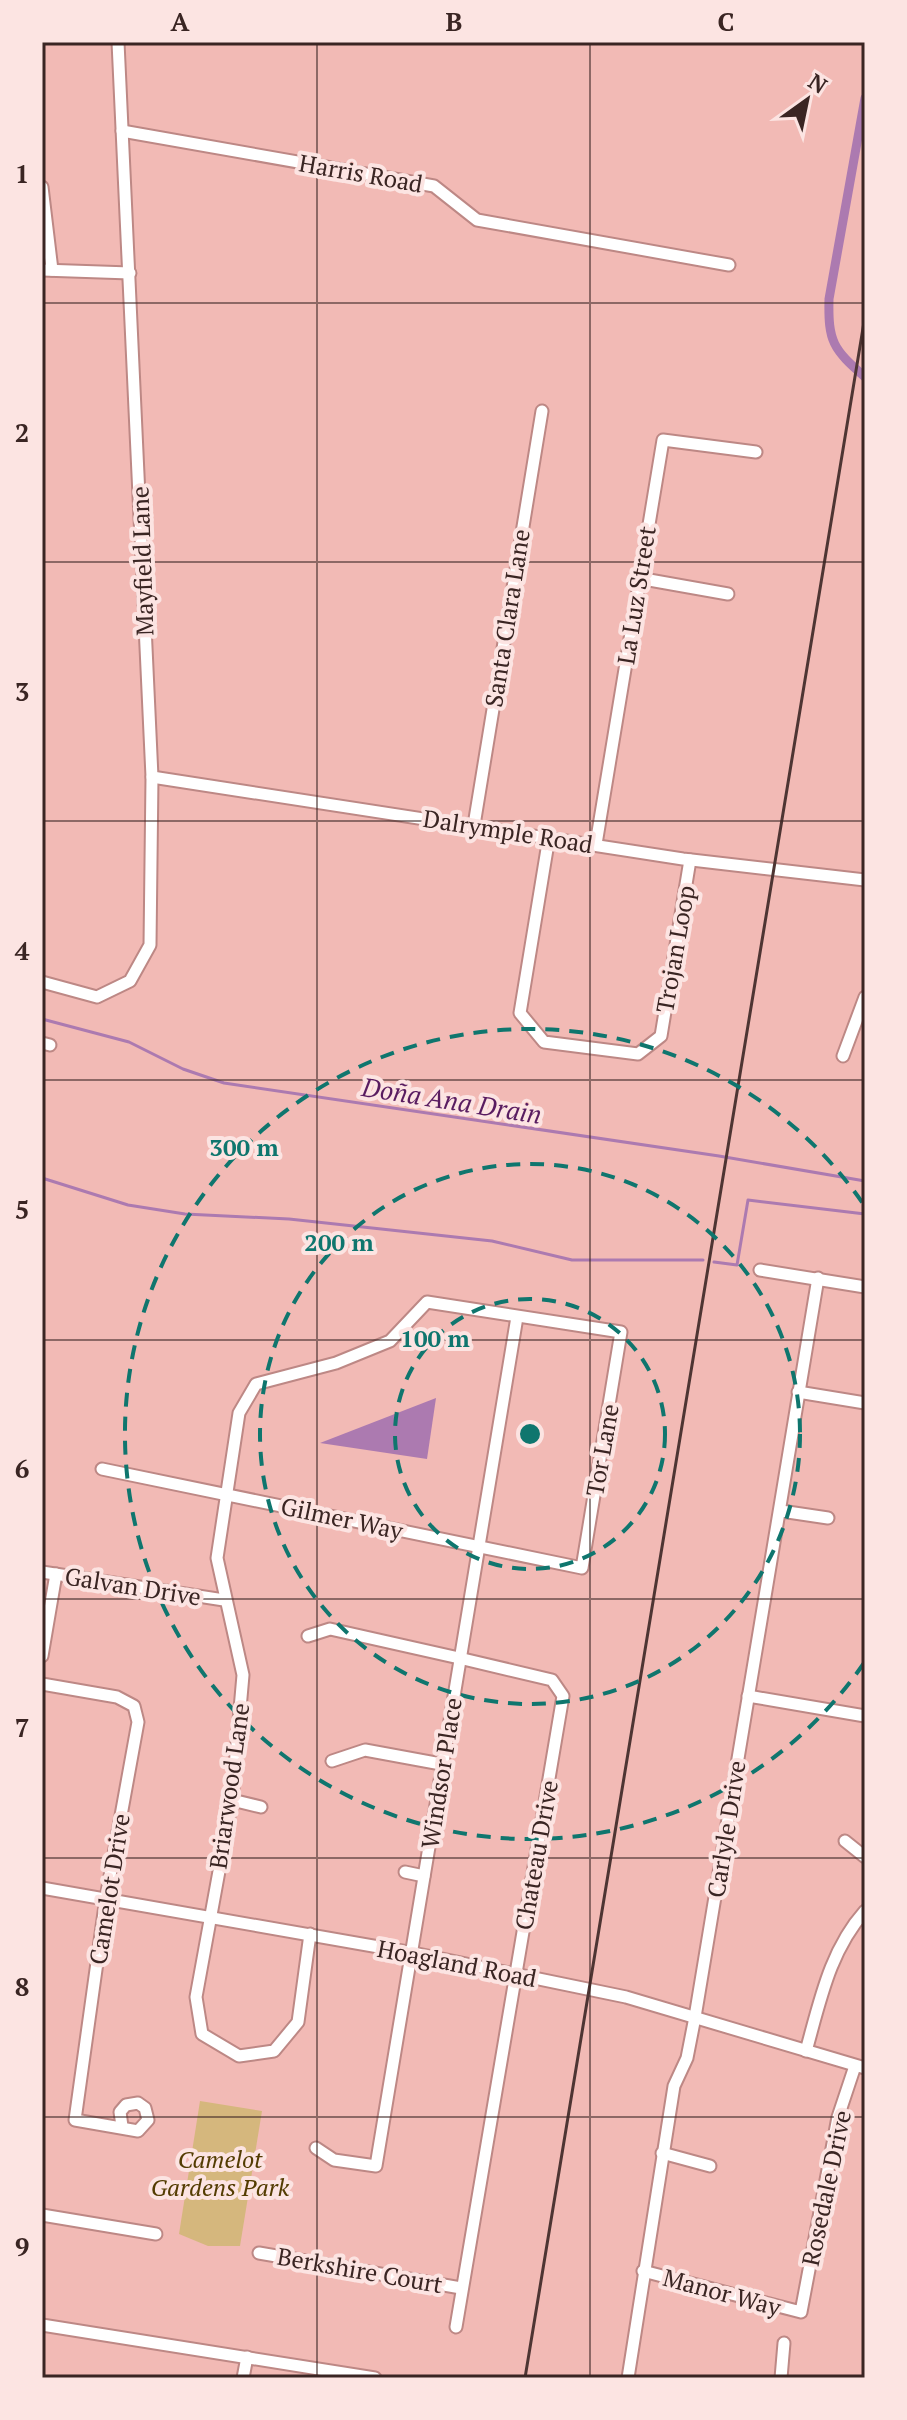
<svg xmlns="http://www.w3.org/2000/svg" width="907" height="2420" font-family="'PT Serif',serif">
	<rect width="100%" height="100%" fill="#f2bab5"/>
	<polygon fill="#d5b77d" points="200,2101 262,2111 240,2246 208,2246 179,2234"/>
	<polygon fill="#ac7ab0" points="436,1398 427,1459 320,1443"/>
	<g fill="none" stroke-linecap="round" stroke-linejoin="round">
		<g stroke="#ac7ab0" stroke-width="3">
			<polyline points="42,1019 129,1042 183,1069 224,1083 719,1156 865,1181"/>
			<polyline points="42,1178 128,1205 185,1214 289,1219 492,1241 572,1260 703,1260"/>
			<polyline points="714,1262 737,1265 748,1200 865,1214"/>
		</g>
		<path stroke="#ac7ab0" stroke-width="9" d="M865,98L829,299C828,342 833,349 865,377"/>
		<defs>
			<g id="minor">
				<polyline points="122,131 434,186 477,220 729,265"/>
				<polyline points="42,187 52,270"/>
				<polyline points="42,270 130,273"/>
				<polyline points="638,578 728,594"/>
				<polyline points="152,777 683,859 865,880"/>
				<polyline points="474,825 542,411"/>
				<polyline points="549,837 520,1013 544,1042 638,1054 661,1036 690,860"/>
				<polyline points="596,844 663,440 756,452"/>
				<polyline points="42,982 97,997 130,981 150,945 152,777 118,42"/>
				<polyline points="42,1043 50,1045"/>
				<polyline points="843,1056 865,997"/>
				<polyline points="760,1270 865,1287"/>
				<polyline points="798,1392 865,1403"/>
				<polyline points="102,1469 582,1568 621,1332 427,1302 390,1341 336,1363 256,1384 239,1413 217,1558 243,1675 232,1800 196,1997 202,2034 239,2056 274,2051 298,2022 310,1934"/>
				<polyline points="781,1511 828,1518"/>
				<polyline points="42,1572 224,1600"/>
				<polyline points="308,1636 330,1629 459,1658 552,1680 563,1696 456,2327"/>
				<polyline points="42,1656 56,1574"/>
				<polyline points="42,1684 117,1697 134,1706 138,1722 106,1898 75,2120 138,2131 148,2120 145,2108 138,2103 126,2105 120,2112 122,2126"/>
				<polyline points="748,1696 865,1716"/>
				<polyline points="332,1761 365,1750 441,1764"/>
				<polyline points="232,1800 261,1807"/>
				<polyline points="845,1841 865,1857"/>
				<polyline points="405,1872 424,1876"/>
				<polyline points="42,1888 413,1953 626,1997 865,2068"/>
				<path d="M806,2051C820,2001 830,1950 865,1911"/>
				<polyline points="316,2148 334,2160 376,2166 517,1317"/>
				<polyline points="662,2153 710,2166"/>
				<polyline points="42,2215 156,2234"/>
				<polyline points="259,2253 461,2288"/>
				<polyline points="643,2271 801,2312 838,2117 855,2066"/>
				<polyline points="42,2325 375,2378"/>
				<polyline points="243,2378 247,2357"/>
				<polyline points="628,2378 674,2086 687,2058 695,2017 818,1278"/>
				<polyline points="781,2378 784,2343"/>
			</g>
		</defs>
		<use href="#minor" stroke="#bd8885" stroke-width="15"/>
		<use href="#minor" stroke="#fff" stroke-width="11"/>
		<polyline stroke="#4e3533" stroke-width="3" points="525,2378 865,316"/>
	</g>
	<path fill="none" stroke="#3a2523" stroke-width="2" stroke-opacity="0.55" d="M317,42V2378M590,42V2378M42,303H865M42,562H865M42,821H865M42,1080H865M42,1340H865M42,1599H865M42,1858H865M42,2117H865"/>
	<g fill="none" stroke="#0f766e" stroke-width="4" stroke-dasharray="14 10">
		<circle cx="530" cy="1434" r="135"/>
		<circle cx="530" cy="1434" r="270"/>
		<path d="M864 1663A405 405 0 1 1 864 1205"/>
	</g>
	<g text-anchor="middle" dominant-baseline="central" stroke-width="8" stroke-linejoin="round" paint-order="stroke">
		<g font-size="24" fill="#3a2523" stroke="#fce4e2">
			<text transform="translate(361 173) rotate(10)">Harris Road</text>
			<text transform="translate(142 561) rotate(-92)">Mayfield Lane</text>
			<text transform="translate(636 595) rotate(-81)">La Luz Street</text>
			<text transform="translate(507 618) rotate(-81)">Santa Clara Lane</text>
			<text transform="translate(508 831) rotate(9)">Dalrymple Road</text>
			<text transform="translate(675 949) rotate(-80)">Trojan Loop</text>
			<text transform="translate(602 1450) rotate(-80)">Tor Lane</text>
			<text transform="translate(342 1518) rotate(12)">Gilmer Way</text>
			<text transform="translate(133 1586) rotate(9)">Galvan Drive</text>
			<text transform="translate(441 1773) rotate(-81)">Windsor Place</text>
			<text transform="translate(229 1786) rotate(-82)">Briarwood Lane</text>
			<text transform="translate(726 1829) rotate(-81)">Carlyle Drive</text>
			<text transform="translate(536 1855) rotate(-80)">Chateau Drive</text>
			<text transform="translate(109 1889) rotate(-81)">Camelot Drive</text>
			<text transform="translate(457 1963) rotate(11)">Hoagland Road</text>
			<text transform="translate(826 2188) rotate(-78)">Rosedale Drive</text>
			<text transform="translate(360 2270) rotate(10)">Berkshire Court</text>
			<text transform="translate(722 2292) rotate(15)">Manor Way</text>
		</g>
		<g font-size="24" font-style="italic" fill="#533c02" stroke="#fce4e2">
			<text x="220" y="2159">Camelot<tspan x="220" dy="28">Gardens Park</tspan></text>
		</g>
		<g font-size="26" font-style="italic" fill="#591c60" stroke="#fce4e2">
			<text transform="translate(452 1100) rotate(9)">Doña Ana Drain</text>
		</g>
	</g>
	<circle cx="530" cy="1434" r="12" fill="#0f766e" stroke="#fce4e2" stroke-width="4"/>
	<g font-size="24" text-anchor="middle" font-weight="bold" fill="#0f766e" stroke="#fce4e2" stroke-width="8" stroke-linejoin="round" paint-order="stroke">
		<text x="244" y="1156">300 m</text>
		<text x="339" y="1251">200 m</text>
		<text x="435" y="1347">100 m</text>
	</g>
	<rect width="907" height="2420" fill="none" stroke="#fce4e2" stroke-width="88"/>
	<g transform="translate(807 100) rotate(33)" stroke="#fce4e2" stroke-width="6" paint-order="stroke">
	<path d="M0-6L14 30L0 20L-14 30Z" fill="#3a2523"/>
	<text y="-12" font-size="22" font-weight="bold" text-anchor="middle" fill="#3a2523">N</text>
	</g>
	<rect x="44" y="44" width="819" height="2332" fill="none" stroke="#3a2523" stroke-width="3"/>
	<g font-size="26" text-anchor="middle" font-weight="bold" fill="#3a2523">
		<text x="180" y="31">A</text>
		<text x="454" y="31">B</text>
		<text x="726" y="31">C</text>
		<text x="22" y="183">1</text>
		<text x="22" y="442">2</text>
		<text x="22" y="701">3</text>
		<text x="22" y="960">4</text>
		<text x="22" y="1219">5</text>
		<text x="22" y="1478">6</text>
		<text x="22" y="1737">7</text>
		<text x="22" y="1996">8</text>
		<text x="22" y="2256">9</text>
	</g>
</svg>
